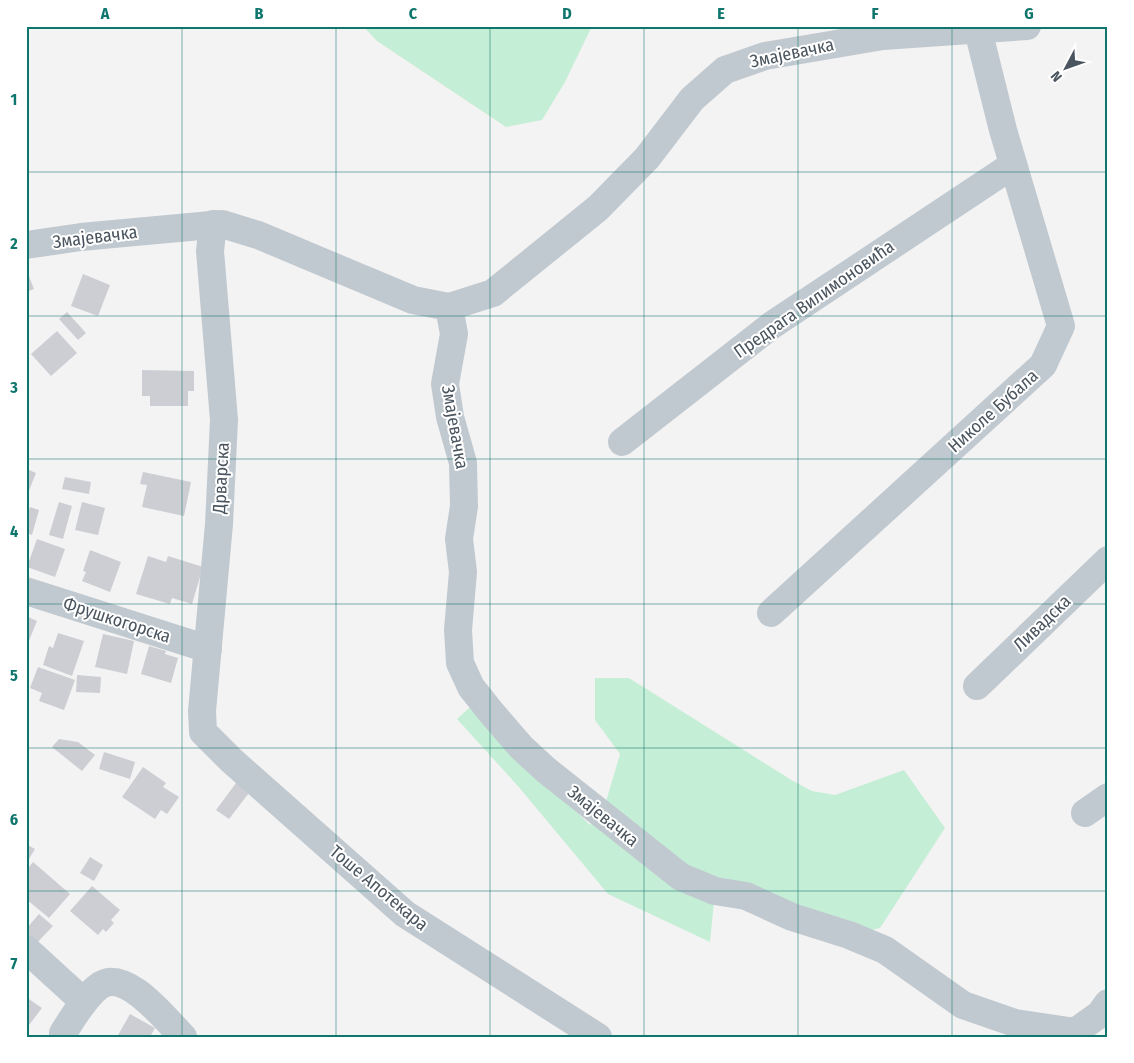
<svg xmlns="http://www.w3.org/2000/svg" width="1134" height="1063" font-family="'Fira Sans Condensed',sans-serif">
	<rect width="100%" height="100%" fill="#f4f3f3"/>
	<g fill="#c5eed6">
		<polygon points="363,26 592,26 565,82 542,120 506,127 377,41"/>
		<polygon points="595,678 629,678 793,781 812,791 835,795 904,770 945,828 880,928 849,935 715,892 710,942 608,894 517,785 457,719 480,698 499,736 590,825 605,805 620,754 595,720"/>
	</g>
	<g fill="#cdced4">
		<polygon points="26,269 34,289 26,292"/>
		<polygon points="83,274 110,285 98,316 71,306"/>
		<polygon points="67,312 86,333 78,340 59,319"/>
		<polygon points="57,331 77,353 51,376 31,354"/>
		<polygon points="142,370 194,371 194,391 188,391 188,406 150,406 150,396 142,396"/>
		<polygon points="27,469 36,473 26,498 26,470"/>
		<polygon points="143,472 191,482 184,516 142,507 147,485 140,484"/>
		<polygon points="65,477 91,482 89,494 62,489"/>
		<polygon points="59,502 72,506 63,539 49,535"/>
		<polygon points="82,502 105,508 98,535 75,530"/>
		<polygon points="30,507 39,510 32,535 26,533 26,519"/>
		<polygon points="37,539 65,549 55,577 27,567"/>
		<polygon points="90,550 121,562 110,592 82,581 86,572 83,571"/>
		<polygon points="148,556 166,562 168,556 203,567 192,604 172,598 170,604 136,594"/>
		<polygon points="26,616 37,621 26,648"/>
		<polygon points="58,633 84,641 72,676 43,665 49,646 53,648"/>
		<polygon points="103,634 134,641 127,674 95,667"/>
		<polygon points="149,646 166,651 165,654 178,658 171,683 141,674"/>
		<polygon points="38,667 75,680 64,710 39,701 42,693 30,688"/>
		<polygon points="77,675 101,677 100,693 76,692"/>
		<polygon points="59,739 78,742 95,755 82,771 52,747"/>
		<polygon points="104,752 135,762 130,779 99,769"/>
		<polygon points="143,767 166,783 163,787 179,797 167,814 161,810 155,819 122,797"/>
		<polygon points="239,779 252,789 229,819 216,810"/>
		<polygon points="26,844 35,849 26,864"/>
		<polygon points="90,857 103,865 94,881 80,873"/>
		<polygon points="33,862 70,894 49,918 26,899 26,871"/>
		<polygon points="92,886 120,910 111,920 114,923 106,932 103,929 98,935 70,911"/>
		<polygon points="39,914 53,926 35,945 26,937 26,929"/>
		<polygon points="26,997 42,1008 26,1029"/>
		<polygon points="130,1014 155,1028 150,1037 117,1037"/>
	</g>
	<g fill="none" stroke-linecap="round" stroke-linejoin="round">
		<g stroke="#c1c9d0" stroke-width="28">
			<polyline points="213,224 210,251 224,420 219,524 202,711 203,732 231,760 405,914 598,1037"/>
			<polyline points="26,245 81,237 222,224 258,235 413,300 449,307 493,293 598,208 647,158 692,99 725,70 765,56 883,36 1027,26"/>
			<polyline points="449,307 454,334 445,384 450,417 463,463 464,506 459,539 463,572 458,630 460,663 471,687 490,711 521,747 546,770 681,877 715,891 746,896 792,917 849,935 885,950 963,1005 1015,1023 1075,1032 1100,1014 1108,1003"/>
			<polyline points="622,442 772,325 1013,165"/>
			<polyline points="26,591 208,649"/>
			<polyline points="771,613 1043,365 1061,326 1003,130 978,30"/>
			<polyline points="977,686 1108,560"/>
			<polyline points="1085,813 1108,797"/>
			<polyline points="26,949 84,1002"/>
			<path d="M63,1033C73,1018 83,999 98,987C124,965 166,1020 183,1037"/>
		</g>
	</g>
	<path fill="none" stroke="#0f766e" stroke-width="1" stroke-opacity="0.55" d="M182,26V1037M336,26V1037M490,26V1037M644,26V1037M798,26V1037M952,26V1037M26,172H1108M26,316H1108M26,459H1108M26,604H1108M26,748H1108M26,891H1108"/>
	<g text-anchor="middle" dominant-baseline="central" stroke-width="4" stroke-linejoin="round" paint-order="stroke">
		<g font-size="18" fill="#4b555f" stroke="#fff">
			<text transform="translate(792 53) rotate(-12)">Змајевачка</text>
			<text transform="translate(95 237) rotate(-7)">Змајевачка</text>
			<text transform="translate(814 299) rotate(-35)">Предрага Вилимоновића</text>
			<text transform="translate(993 411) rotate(-42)">Николе Бубала</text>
			<text transform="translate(455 427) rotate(80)">Змајевачка</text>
			<text transform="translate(221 478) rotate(-87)">Дрварска</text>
			<text transform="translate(117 620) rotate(18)">Фрушкогорска</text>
			<text transform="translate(1042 623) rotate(-44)">Ливадска</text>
			<text transform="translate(603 816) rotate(39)">Змајевачка</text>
			<text transform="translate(379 888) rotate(40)">Тоше Апотекара</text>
		</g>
	</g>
	<rect width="1134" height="1063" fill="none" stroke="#ffffff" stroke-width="55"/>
	<g transform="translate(1066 68) rotate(229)" stroke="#ffffff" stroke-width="4" paint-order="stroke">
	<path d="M0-4L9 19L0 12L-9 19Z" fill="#4b555f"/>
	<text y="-8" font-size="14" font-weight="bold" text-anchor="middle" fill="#4b555f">N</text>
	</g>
	<rect x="28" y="28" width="1078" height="1008" fill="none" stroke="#0f766e" stroke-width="2"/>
	<g font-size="16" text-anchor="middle" font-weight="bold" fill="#0f766e">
		<text x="105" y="19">A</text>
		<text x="259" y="19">B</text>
		<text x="413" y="19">C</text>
		<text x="567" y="19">D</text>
		<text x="721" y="19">E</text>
		<text x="875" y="19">F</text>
		<text x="1029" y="19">G</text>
		<text x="14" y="105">1</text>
		<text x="14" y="249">2</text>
		<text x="14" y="393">3</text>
		<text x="14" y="537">4</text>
		<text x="14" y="681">5</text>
		<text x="14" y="825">6</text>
		<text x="14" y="969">7</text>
	</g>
</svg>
